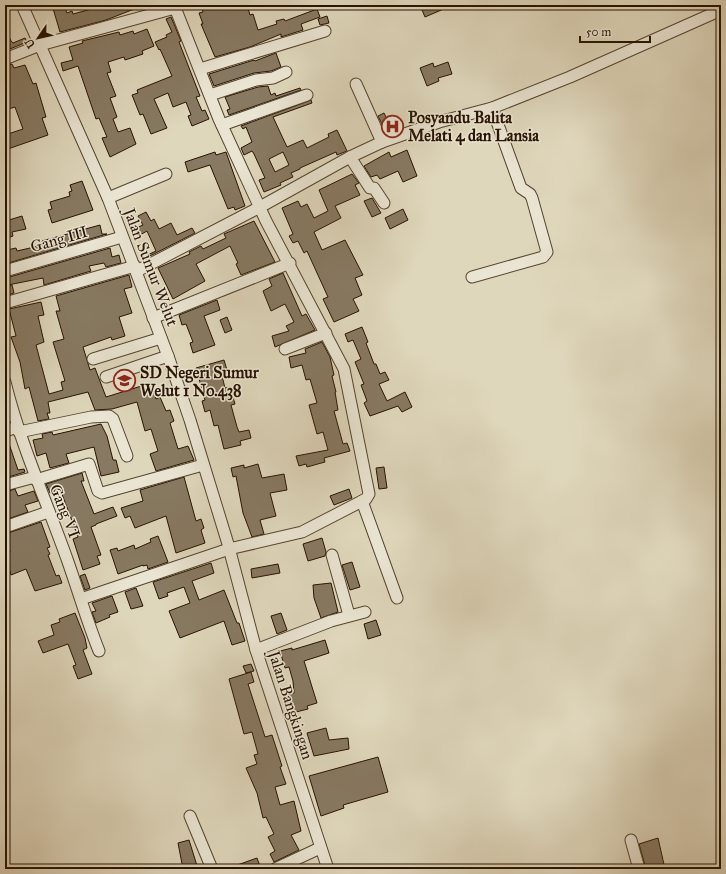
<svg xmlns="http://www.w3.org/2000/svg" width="726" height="874" font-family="'IM FELL Great Primer',serif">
	<rect width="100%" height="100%" fill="#dfd7bc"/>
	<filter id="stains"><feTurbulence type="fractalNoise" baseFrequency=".005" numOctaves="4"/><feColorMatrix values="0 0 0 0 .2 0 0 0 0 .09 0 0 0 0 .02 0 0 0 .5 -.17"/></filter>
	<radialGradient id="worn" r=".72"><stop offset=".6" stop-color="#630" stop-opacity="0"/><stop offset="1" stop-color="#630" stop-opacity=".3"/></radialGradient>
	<g fill="#877962" stroke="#271300" fill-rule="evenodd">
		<polygon points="52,5 64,5 67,13 72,11 73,14 106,5 142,6 106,20 60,32"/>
		<polygon points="201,5 247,5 250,15 253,14 258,30 277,24 276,21 284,19 285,21 317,9 320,17 301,24 303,30 281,37 281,34 250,47 215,57 201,24 203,24 199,13 203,12"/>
		<polygon points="420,5 453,5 425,17"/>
		<polygon points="327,16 329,23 320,25 318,19"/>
		<polygon points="171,17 181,41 179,42 200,96 196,97 202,111 205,110 209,119 192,126 188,116 191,115 186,102 173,107 168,93 154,99 167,128 151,134 143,114 140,115 132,95 138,93 137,90 172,76 160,49 159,50 155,42 167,37 166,35 172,32 166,19"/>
		<polygon points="5,28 11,41 13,43 25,38 27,42 5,51"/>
		<polygon points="147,29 154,46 142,51 143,54 125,60 124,57 108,62 111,72 107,73 116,96 110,98 117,117 113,119 118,132 130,128 136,144 110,157 102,138 107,137 99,118 96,119 78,66 63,71 61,63 73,60 69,47 83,43 82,41 119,32 120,35 133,31 134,34"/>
		<polygon points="276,53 281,67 271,71 254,73 214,86 209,74 254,60 255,61"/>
		<polygon points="448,62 452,74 438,78 439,81 427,86 420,68 433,63 434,67"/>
		<polygon points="12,64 14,68 25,65 33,84 36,83 46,117 42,118 48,135 5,150 5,135 23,129 15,107 5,110 5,66"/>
		<polygon points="268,86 271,95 275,93 276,96 300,88 301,90 229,115 227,110 230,109 225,97 258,87"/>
		<path d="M311,100L312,103L273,117L287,147L303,140L307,148L329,137L328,134L337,130L347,151L337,155L336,152L300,168V169L291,173L293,177L280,183L281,185L264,192L259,180L265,178L254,154L252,151L244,155L241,148L252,142L246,127L243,129L241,126ZM283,152L289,165L275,172L269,159Z"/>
		<polygon points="384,113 389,123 383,126 378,116"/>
		<polygon points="407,150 417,176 403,182 398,171 380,179 377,175 371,177 364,166 389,152 391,157"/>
		<polygon points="215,152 216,155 226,152 245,206 235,210 234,207 228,209 210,165 188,172 185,162"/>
		<polygon points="352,174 359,183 355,185 360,195 335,206 341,218 314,232 322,250 345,240 363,275 355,278 362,295 353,299 359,311 334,322 323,299 328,297 307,251 304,253 298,241 293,243 289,236 293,234 282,208 298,201 301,207 307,204 314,218 328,211 319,190"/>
		<polygon points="82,181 93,210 52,223 48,210 52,209 50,202 70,196 69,192 72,191 70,185"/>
		<polygon points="372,198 381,213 372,217 364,201"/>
		<polygon points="403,209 408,220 390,229 385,218"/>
		<polygon points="146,212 151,221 154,219 159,229 171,223 177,235 192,228 195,233 144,259 143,257 156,251 147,231 140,235 136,228 143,225 138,216"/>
		<polygon points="5,214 8,214 9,220 22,216 26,229 12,232 13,236 5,239"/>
		<polygon points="254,221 275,262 241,275 236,264 238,263 230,246 196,264 205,281 173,299 158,268 190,254 189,252 201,246 203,249 226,238 224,234"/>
		<polygon points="100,225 102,234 107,234 5,264 5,256 8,256 7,250 16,248 17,251 43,245 42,241"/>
		<polygon points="110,248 112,257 119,255 121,263 106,267 104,263 89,266 91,271 44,285 43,278 8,285 6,278"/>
		<polygon points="283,273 302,316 306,314 315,330 275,347 272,336 289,331 286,326 294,322 285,304 271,311 263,291 272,286 269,279"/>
		<polygon points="129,275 132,287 124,289 132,313 119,317 125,336 112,340 111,337 83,347 90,370 95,368 106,397 151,383 156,399 160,397 166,411 170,410 174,421 170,423 178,449 188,446 194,460 156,471 150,454 158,451 151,429 145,431 137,402 112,409 95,410 88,392 48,402 50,413 47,413 49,419 38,421 29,387 25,389 20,362 11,337 16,336 9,309 41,302 44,315 38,316 44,342 36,345 49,394 63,390 61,382 65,381 53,342 64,339 56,311 60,311 56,296"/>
		<polygon points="12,285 14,293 5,296 5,286"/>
		<polygon points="217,300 220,310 204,316 215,345 193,353 190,343 193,342 186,324 182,325 179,315"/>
		<polygon points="227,317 232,330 225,333 220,320"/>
		<polygon points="362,327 368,342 366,343 374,364 376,364 380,374 385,372 389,380 379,384 387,401 405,392 412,407 402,412 398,406 370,416 364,403 367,401 361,385 364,384 355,362 361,359 353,340 348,342 345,334"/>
		<polygon points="322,342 330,357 334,375 332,376 336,392 335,392 338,410 334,411 343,444 347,443 350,451 324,458 325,462 307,467 306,464 299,466 296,456 328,450 323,432 317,434 309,405 317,403 310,379 306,380 302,365 291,368 289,357 306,353 305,349"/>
		<polygon points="224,360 227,370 221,372 225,388 230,387 235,404 231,405 237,427 239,432 249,430 251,438 240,441 241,445 224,449 218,425 214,426 210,410 205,412 202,401 205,400 196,368"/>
		<polygon points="101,424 107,436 113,460 116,460 119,472 101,476 94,447 66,454 69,463 50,468 46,453 37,456 33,440 43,438 42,434 52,432 53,435"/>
		<polygon points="5,438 7,438 18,470 24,469 25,472 5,478"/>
		<polygon points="258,464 262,478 284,474 287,490 270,493 276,516 260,520 264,534 252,537 243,513 236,476 233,477 231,468 244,465 244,468"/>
		<polygon points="384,467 387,488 379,489 376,468"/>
		<polygon points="82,473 84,481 81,481 94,514 113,507 117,516 96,524 96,525 91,527 101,555 97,556 100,564 83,570 73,539 78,537 60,489 50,493 46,484"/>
		<polygon points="184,477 196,521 201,519 204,528 201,530 205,543 176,553 166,516 135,528 130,516 125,518 121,508 143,501 140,490"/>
		<polygon points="15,489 18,496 34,491 38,501 25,505 28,512 5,520 5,492"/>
		<polygon points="349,489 352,498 334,505 330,496"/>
		<polygon points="41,522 50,547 47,548 50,554 48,555 56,576 59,575 62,583 35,591 26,569 11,575 5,554 10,552 5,534"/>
		<polygon points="158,536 168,562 148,569 147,565 143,566 143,565 118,574 110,550 117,548 118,551 134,545 135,549 151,542 150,539"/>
		<polygon points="322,538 326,552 325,556 308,561 303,544"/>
		<polygon points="352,562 360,587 350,590 342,565"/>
		<polygon points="211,563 214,573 192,581 199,600 224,590 237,623 239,623 245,641 232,645 224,621 180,638 169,611 190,603 184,587 167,593 168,596 159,599 153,582"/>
		<polygon points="278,564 280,573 252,578 251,569"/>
		<polygon points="85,574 90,588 85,590 80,576"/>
		<polygon points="331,583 338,612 321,618 314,598 313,585"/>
		<polygon points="136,588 143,606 131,609 125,592"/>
		<polygon points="112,596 118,612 109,615 110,617 96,623 92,612 96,611 92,603"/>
		<polygon points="75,613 85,638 87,648 83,650 92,674 78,679 73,666 76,665 68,644 43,653 38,641 54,635 51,625 60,622 59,619"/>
		<polygon points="281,613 287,630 277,634 271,616"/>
		<polygon points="376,620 381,635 368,639 364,624"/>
		<polygon points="325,640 329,653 304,661 317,703 307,706 308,709 292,713 285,696 294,693 293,681 289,667 285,668 280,651 292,648 292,650"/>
		<polygon points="251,664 254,671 246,673 243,666"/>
		<polygon points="251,672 254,682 248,684 265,737 272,735 282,766 280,767 286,784 275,787 280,805 294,801 301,831 291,835 299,850 274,862 270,854 275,851 268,837 274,834 266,817 263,818 257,793 246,768 257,764 254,755 258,754 252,732 244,734 229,679"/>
		<polygon points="326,728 329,740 348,738 349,749 314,756 307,733"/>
		<polygon points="378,757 388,792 343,805 344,808 321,816 309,776"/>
		<polygon points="658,838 665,869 646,869 639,844"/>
		<polygon points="189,840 198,869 183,869 178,843"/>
		<polygon points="257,858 261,869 230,869 229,868"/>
	</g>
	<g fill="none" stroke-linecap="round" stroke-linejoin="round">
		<defs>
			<g id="minor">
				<polyline points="22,5 108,198 168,356 190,420 228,544 256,650 328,869"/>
				<polyline points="5,59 40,45 175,8"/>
				<polyline points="200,69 325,31"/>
				<polyline points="356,84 382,142"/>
				<polyline points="210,95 256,80 273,78 286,72"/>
				<polyline points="222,125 307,95"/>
				<polyline points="350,157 370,188 374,188 384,203"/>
				<polyline points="108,198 166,174"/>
				<polyline points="5,271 122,237"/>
				<polyline points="137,271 260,207 350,157 382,142 439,122 492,108 570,77 721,10"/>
				<polyline points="472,277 543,257 547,252 532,198 530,194 521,188 492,108"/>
				<polyline points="5,303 135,266"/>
				<polyline points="153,318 290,263"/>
				<polyline points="285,349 326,333"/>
				<polyline points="93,359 161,338"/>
				<polyline points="106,377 168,356"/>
				<path d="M5,382C20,443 46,500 67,559C78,590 87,621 99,651"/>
				<polyline points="5,431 17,427"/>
				<polyline points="19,432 91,417 109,416 113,419 127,456"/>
				<polyline points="36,480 89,464 98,491 102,493 203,465"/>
				<polyline points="5,485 35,477"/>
				<polyline points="362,501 397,598"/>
				<polyline points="5,527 48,512"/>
				<polyline points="332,555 349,615"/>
				<polyline points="81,599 229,549 302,532 366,499 369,494 344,369 266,221 219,119 174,5"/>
				<polyline points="256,650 331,621 365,612"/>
				<polyline points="190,816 212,869"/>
				<polyline points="631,840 639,869"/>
				<polyline points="275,869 320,848"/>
			</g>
		</defs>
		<use href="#minor" stroke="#55442f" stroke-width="13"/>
		<use href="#minor" stroke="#eae5d3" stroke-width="11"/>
	</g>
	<defs>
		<symbol id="hospital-ring" viewBox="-11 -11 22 22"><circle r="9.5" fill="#eae5d3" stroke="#8f2418" stroke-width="1.5"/><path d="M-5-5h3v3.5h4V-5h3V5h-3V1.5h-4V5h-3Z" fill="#8f2418"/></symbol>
		<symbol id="school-ring" viewBox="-11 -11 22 22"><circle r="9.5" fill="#eae5d3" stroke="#8f2418" stroke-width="1.5"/><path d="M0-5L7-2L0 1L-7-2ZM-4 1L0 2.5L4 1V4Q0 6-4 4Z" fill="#8f2418"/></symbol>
	</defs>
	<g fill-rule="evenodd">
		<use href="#hospital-ring" x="380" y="114" width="25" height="25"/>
		<use href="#school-ring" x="112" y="368" width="25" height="25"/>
	</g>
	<g text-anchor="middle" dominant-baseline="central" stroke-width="3" stroke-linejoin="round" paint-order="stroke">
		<g font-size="16" font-weight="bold" fill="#271300" stroke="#eae5d3" text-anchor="start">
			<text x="408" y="117">Posyandu Balita<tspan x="408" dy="18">Melati 4 dan Lansia</tspan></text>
			<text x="140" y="372">SD Negeri Sumur<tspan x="140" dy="18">Welut 1 No.438</tspan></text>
		</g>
		<g font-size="16" fill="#271300" stroke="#eae5d3">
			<text transform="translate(59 239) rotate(-16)">Gang III</text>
			<text transform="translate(151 267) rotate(69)">Jalan Sumur Welut</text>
			<text transform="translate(65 511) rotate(68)">Gang VI</text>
			<text transform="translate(291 705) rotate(72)">Jalan Bangkingan</text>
		</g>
	</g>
	<rect width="726" height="874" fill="none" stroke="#dfd7bc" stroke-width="20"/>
	<rect x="6" y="6" width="714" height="862" fill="none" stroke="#271300" stroke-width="2"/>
	<rect x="10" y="10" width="706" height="854" fill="none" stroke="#271300"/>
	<g transform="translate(38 38) rotate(236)" stroke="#eae5d3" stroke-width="3" paint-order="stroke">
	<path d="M0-3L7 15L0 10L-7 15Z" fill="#271300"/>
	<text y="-6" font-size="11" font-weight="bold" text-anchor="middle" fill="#271300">U</text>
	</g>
	<path d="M580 36v6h70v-6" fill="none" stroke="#271300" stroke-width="2"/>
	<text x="586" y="36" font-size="12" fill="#271300" stroke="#eae5d3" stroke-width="3" paint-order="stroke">50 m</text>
	<rect width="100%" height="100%" filter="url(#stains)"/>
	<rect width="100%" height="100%" fill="url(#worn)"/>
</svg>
